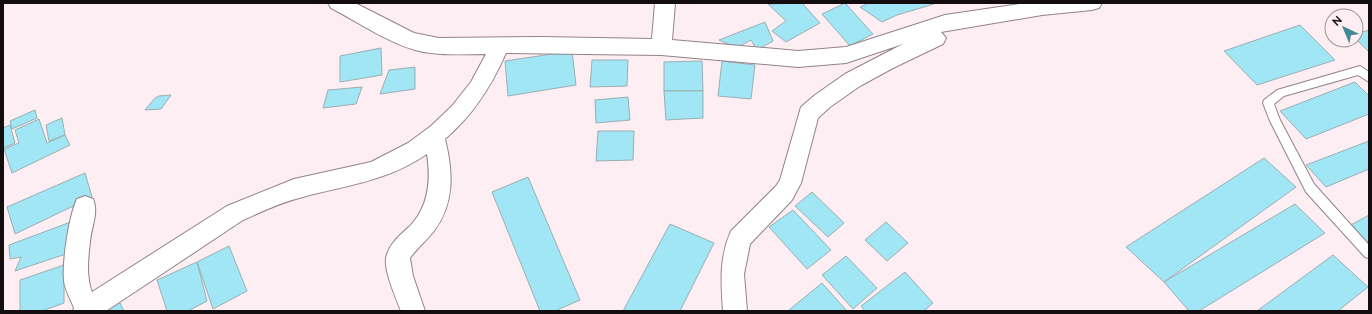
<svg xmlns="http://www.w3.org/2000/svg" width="1372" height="314" font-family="Raleway,sans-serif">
	<rect width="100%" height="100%" fill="#fdeef3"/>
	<g fill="#a1e6f5" stroke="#9baeb2">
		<polygon points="802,3 820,23 786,42 772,31 786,21 768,4"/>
		<polygon points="845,3 873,34 850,46 822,14"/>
		<polygon points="869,3 933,3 934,4 897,15 882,22 860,7"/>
		<polygon points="765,22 773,41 757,50 751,40 736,48 719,40"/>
		<polygon points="1300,25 1335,60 1257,85 1224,51"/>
		<polygon points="1369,30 1369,52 1356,39 1356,34"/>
		<polygon points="381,48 382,75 340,82 340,56"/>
		<polygon points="572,51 576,85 508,96 505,61"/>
		<polygon points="592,60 628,60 627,86 590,87"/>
		<polygon points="702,61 703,91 664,91 664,62"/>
		<polygon points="722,61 755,65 751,99 718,96"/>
		<polygon points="415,67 415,89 380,94 389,70"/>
		<polygon points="1355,82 1369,96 1369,114 1306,139 1280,111"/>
		<polygon points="362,87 356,104 323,108 328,90"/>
		<polygon points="664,91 703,91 703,118 666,120"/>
		<polygon points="171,95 161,109 145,110 155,98 159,96"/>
		<polygon points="628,97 630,120 596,123 595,100"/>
		<polygon points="35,110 37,118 12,129 10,121"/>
		<polygon points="62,118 65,135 49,141 46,125"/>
		<polygon points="39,119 47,143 65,135 70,145 12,173 4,149 19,143 15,130"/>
		<polygon points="10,125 15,143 3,148 3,128"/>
		<polygon points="598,131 634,131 633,160 596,161"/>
		<polygon points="1369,141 1369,169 1326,187 1306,165"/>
		<polygon points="1264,158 1296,187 1164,282 1126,247"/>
		<polygon points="85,173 92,197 15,234 7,207"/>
		<polygon points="528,177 580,300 555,311 540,311 492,192"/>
		<polygon points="812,192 844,223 828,237 795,206"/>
		<polygon points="1295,204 1325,233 1199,311 1189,311 1164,282"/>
		<polygon points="793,210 831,250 807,269 769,227"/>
		<polygon points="1369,215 1369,246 1349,226"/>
		<polygon points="76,220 72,252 15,271 21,257 10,259 9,245"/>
		<polygon points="886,222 908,243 887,261 865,240"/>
		<polygon points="670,224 714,243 680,311 623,311"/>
		<polygon points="229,246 247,291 213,309 197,262"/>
		<polygon points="1333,255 1368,287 1338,311 1257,311"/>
		<polygon points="846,256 877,288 853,309 822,275"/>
		<polygon points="197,262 207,301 188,311 167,311 157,280"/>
		<polygon points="64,265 64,303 42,311 20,311 20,280"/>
		<polygon points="905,272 933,303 924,311 865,311 861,306"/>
		<polygon points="822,283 847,311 790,311 789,310"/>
		<polygon points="117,297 124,311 94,311"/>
	</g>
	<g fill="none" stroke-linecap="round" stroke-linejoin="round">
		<defs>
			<polygon id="lane" points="1360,66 1369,72 1369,82 1358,75 1284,96 1274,104 1280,120 1314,184 1369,245 1369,258 1365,257 1306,192 1270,121 1263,103 1264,100 1277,90"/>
			<path id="street" d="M328,3H355L414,33L439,38L541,37L652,39L655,3H675L672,40L798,51L846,47L945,15L1026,3H1102L1099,8L1092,10L1042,15L941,32L946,38L943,44L893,68L860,86L830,107L818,118L801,183L792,200L750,244L744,274L747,311H723C721,283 719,258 731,231L776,186L780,180L801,107L815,95L845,74L903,44L846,63L798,67L661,55L506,53C491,87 473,115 445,139C453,171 455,203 434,231C427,240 417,248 410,258L413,276L425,311H401C396,298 384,271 386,258C389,244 400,235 410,226C429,206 431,180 427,154C388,181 347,185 303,197C282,202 263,211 243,220L106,311H73L74,308C71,300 65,290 64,281C62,263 69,216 77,199L85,196L93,199C99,212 91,228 90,242C88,258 86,277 92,292L227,206L294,179L371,162L408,143L431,126L452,106L471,82L486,54C464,54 441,56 419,51C390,44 358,22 331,8Z"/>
		</defs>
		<use href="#lane" stroke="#938287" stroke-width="2"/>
		<use href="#street" stroke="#938287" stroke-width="2"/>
		<use href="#lane" fill="#fff" fill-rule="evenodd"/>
		<use href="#street" fill="#fff" fill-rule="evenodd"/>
	</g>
	<rect width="1372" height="314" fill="none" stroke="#130d0f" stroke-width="8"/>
	<g transform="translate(1344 28) rotate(316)"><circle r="19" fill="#fdeef3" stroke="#9f9498"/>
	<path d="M0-3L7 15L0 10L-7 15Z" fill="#448896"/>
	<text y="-6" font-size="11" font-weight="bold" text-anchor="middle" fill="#130d0f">N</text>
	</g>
</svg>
